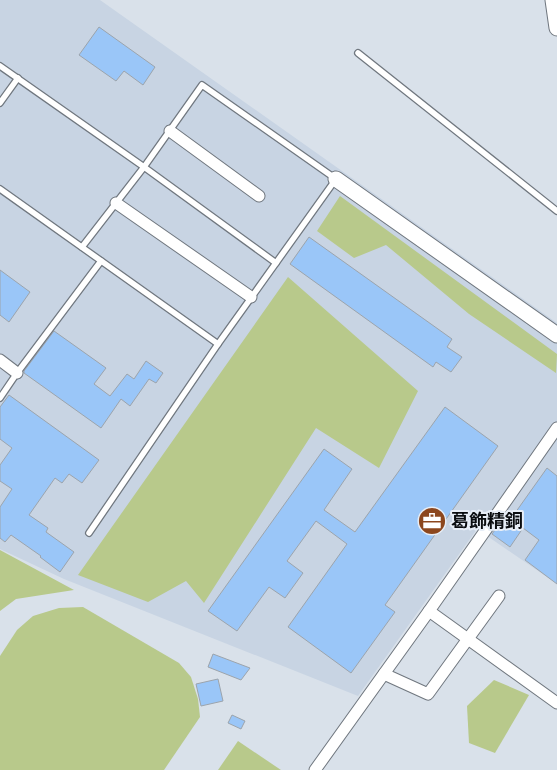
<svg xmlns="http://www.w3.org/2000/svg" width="557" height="770" font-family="'Source Sans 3','Noto Sans JP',sans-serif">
	<rect width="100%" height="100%" fill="#d9e1ea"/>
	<polygon fill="#c8d4e3" points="0,0 100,0 557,323 557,584 477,529 358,696 64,579 0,549"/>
	<g fill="#b8c98b">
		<polygon points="340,196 557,354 556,373 469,314 386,245 354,258 317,231"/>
		<polygon points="288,277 418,391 379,468 316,428 204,603 186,581 148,602 78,575"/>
		<polygon points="0,550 74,590 16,599 0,611"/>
		<polygon points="83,607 179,663 191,677 198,699 200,717 164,770 0,770 0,656 17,630 33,616 59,608"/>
		<polygon points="494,680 529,695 495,753 469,743 467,706"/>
		<polygon points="238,741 281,770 218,770"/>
	</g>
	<g fill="#9ac6f8" stroke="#9ca4ac">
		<polygon points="99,27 155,67 143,85 124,71 116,81 79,55"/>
		<polygon points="309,237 452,339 447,347 462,357 451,372 436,362 433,367 290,264"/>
		<polygon points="0,270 30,292 9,322 0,315"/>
		<polygon points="54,331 106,368 94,384 110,396 127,374 134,379 146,361 163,373 156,383 149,379 130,406 121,399 101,428 24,373 24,371"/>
		<polygon points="9,395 99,460 82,483 69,474 62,483 55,478 29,515 48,528 46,532 74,552 60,572 40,557 41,556 11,535 5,542 0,538 0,507 12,489 0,481 0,465 12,448 0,439 0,407"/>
		<polygon points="445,407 498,446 385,605 395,612 351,673 288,627 347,544 316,521 287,561 303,573 285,598 269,587 237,631 208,611 324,449 352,469 324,510 355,532"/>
		<polygon points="547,468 557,476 557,584 525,560 539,540 523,528 510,547 492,534 498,526 503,530"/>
		<polygon points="213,654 250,668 241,680 208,667"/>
		<polygon points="218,679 223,701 201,706 196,684"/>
		<polygon points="232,715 245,721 241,729 228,723"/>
	</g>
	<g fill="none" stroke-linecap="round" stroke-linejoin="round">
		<defs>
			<g id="service">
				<polyline points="358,53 557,211"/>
				<polyline points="0,66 144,167 276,263"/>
				<polyline points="0,103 18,78"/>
				<polyline points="0,189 218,344"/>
				<polyline points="82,247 144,167 202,85 336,179 218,344 89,533"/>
				<polyline points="0,398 17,373 101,261"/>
			</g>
			<g id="minor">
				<polyline points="170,131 259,196"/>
				<polyline points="116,203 251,297"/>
				<polyline points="0,360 17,373"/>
				<polyline points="429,611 557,703"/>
				<polyline points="384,674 428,694 499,596"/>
				<polyline points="315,770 429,611 557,428"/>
			</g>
			<g id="tertiary">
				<polyline points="553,0 557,28"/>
				<polyline points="336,179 557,335"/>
			</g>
		</defs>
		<use href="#service" stroke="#70777f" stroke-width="8"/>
		<use href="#minor" stroke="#70777f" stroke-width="13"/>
		<use href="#tertiary" stroke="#70777f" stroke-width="17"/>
		<use href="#service" stroke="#fff" stroke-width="5.5"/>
		<use href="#minor" stroke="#fff" stroke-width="11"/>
		<use href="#tertiary" stroke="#fff" stroke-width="15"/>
	</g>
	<defs>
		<symbol id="office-disc" viewBox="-11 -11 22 22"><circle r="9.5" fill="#8c471e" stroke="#e7eef7"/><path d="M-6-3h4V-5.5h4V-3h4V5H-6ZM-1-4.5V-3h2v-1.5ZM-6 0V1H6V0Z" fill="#fff"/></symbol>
	</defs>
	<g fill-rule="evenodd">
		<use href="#office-disc" x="416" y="505" width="32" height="32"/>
	</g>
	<g text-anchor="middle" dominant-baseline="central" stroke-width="4" stroke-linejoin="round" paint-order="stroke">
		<g font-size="18" font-weight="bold" fill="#0a0d10" stroke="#e7eef7" text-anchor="start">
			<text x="451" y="521">葛飾精銅</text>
		</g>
	</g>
</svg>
